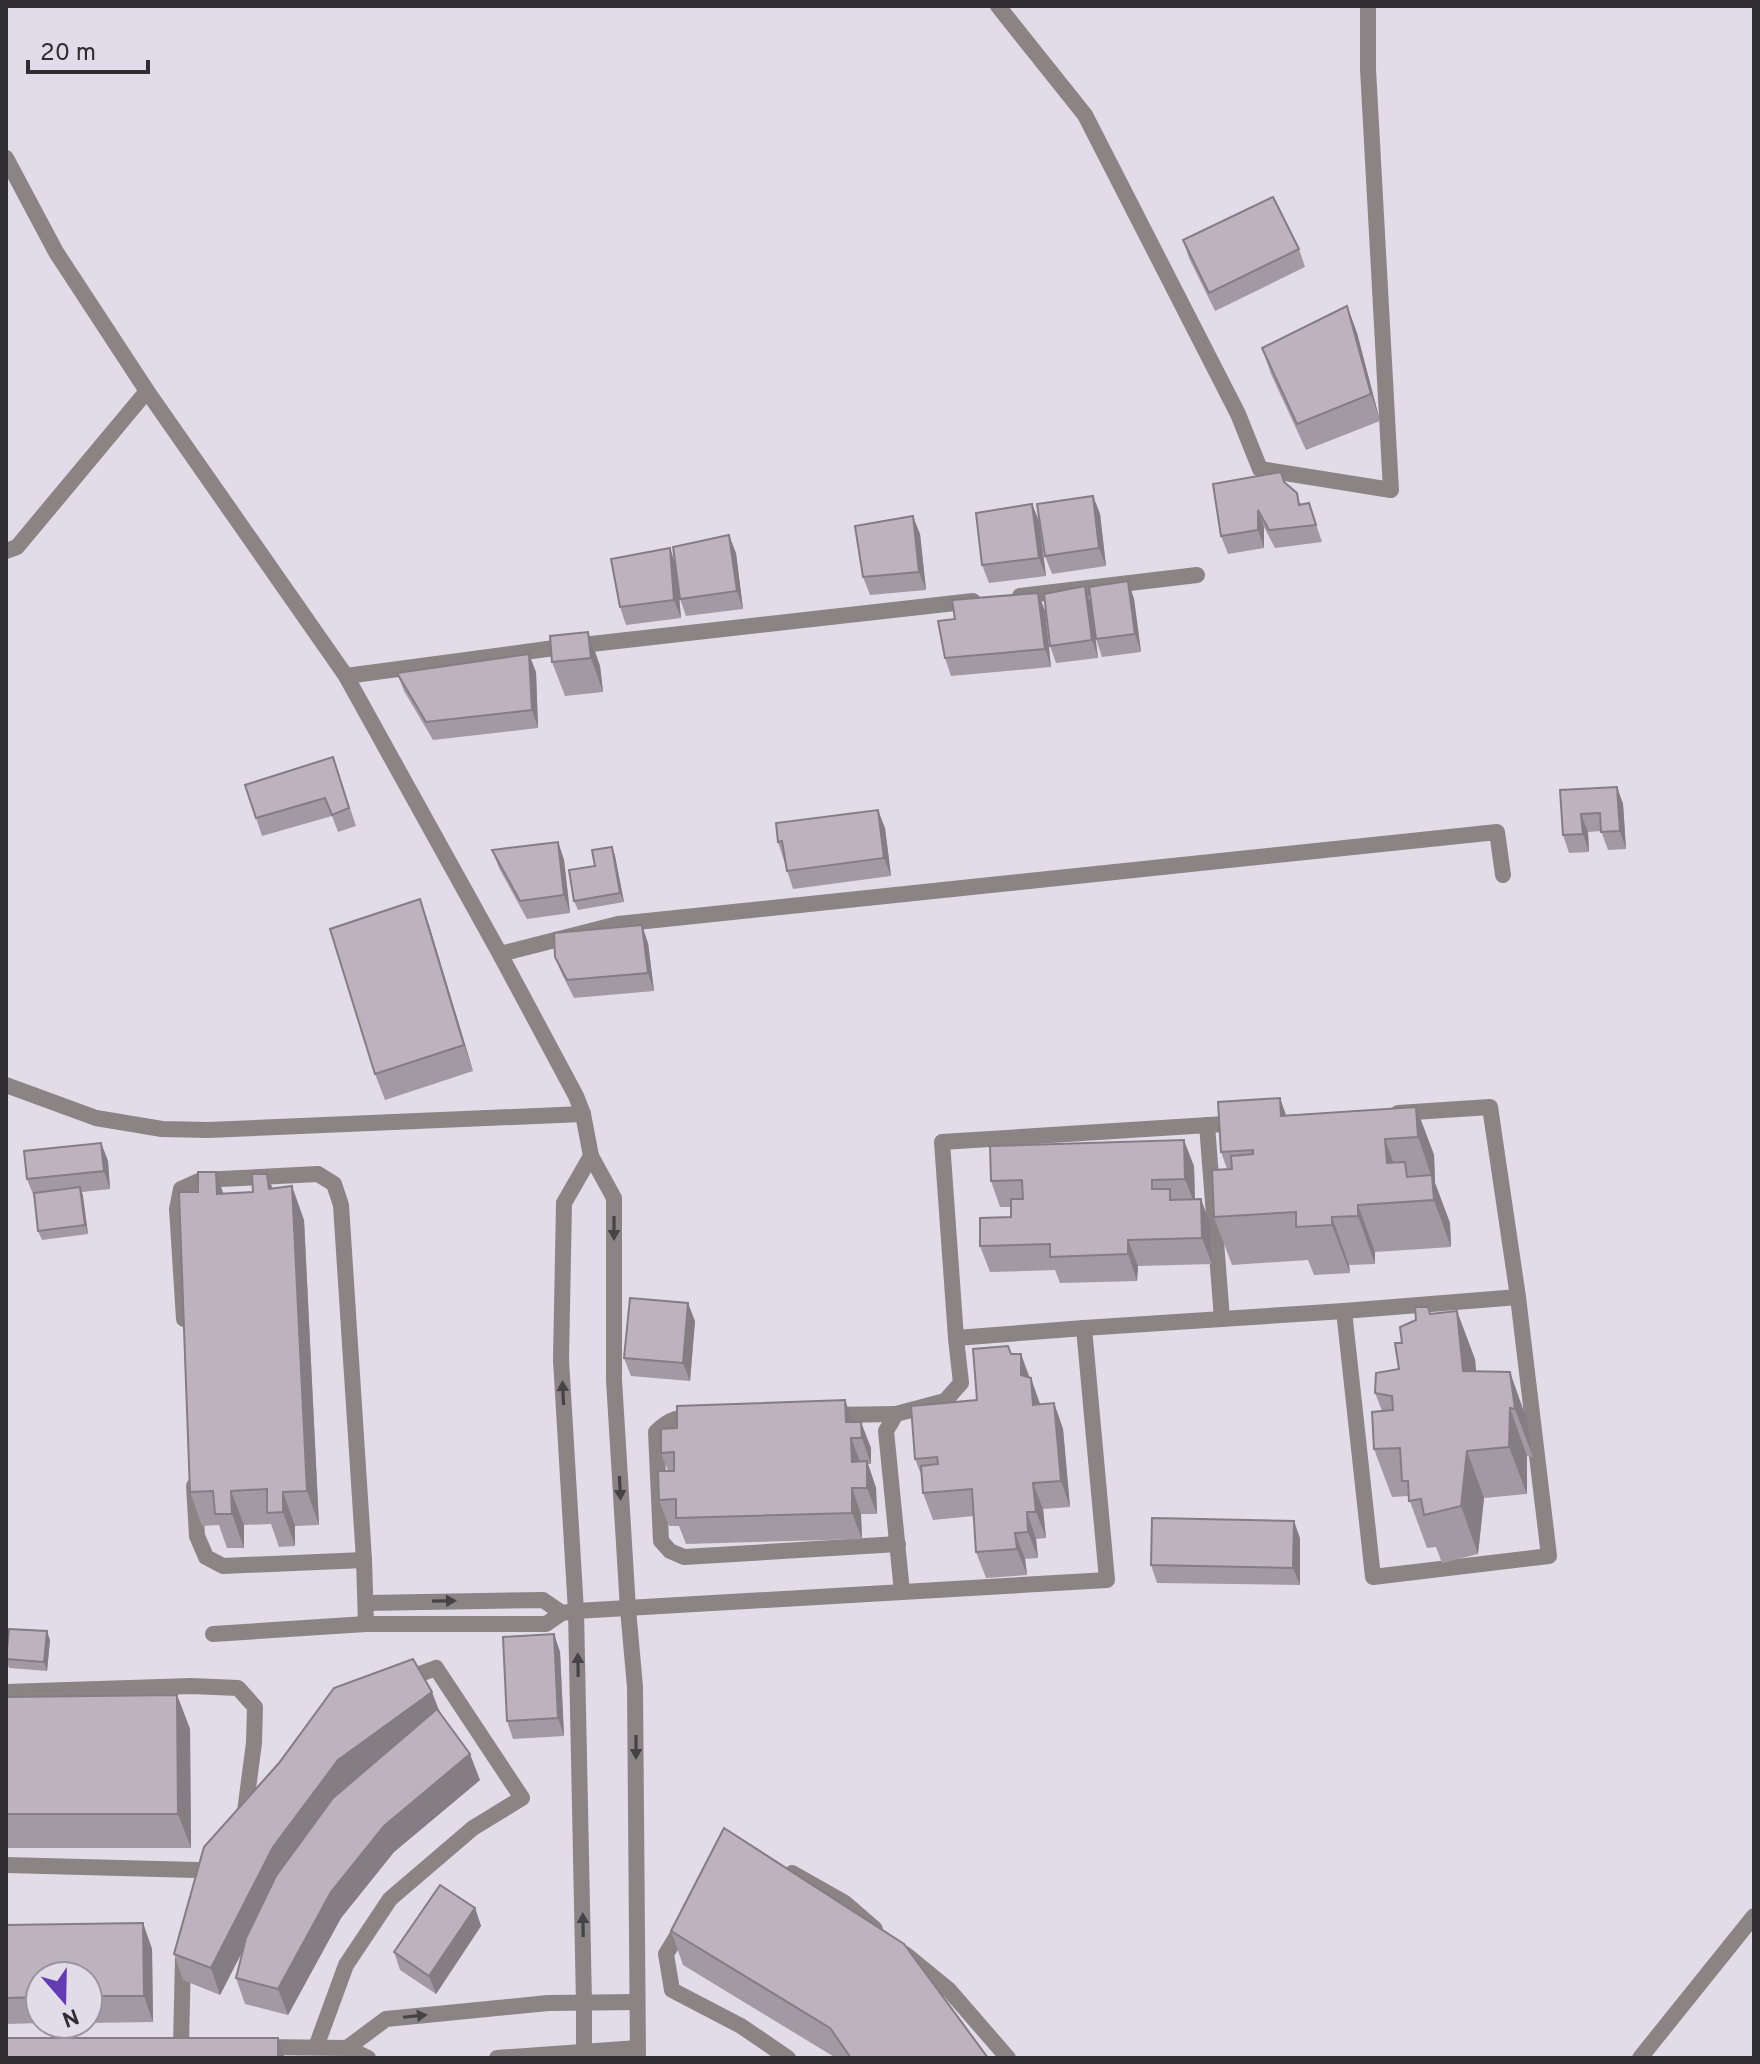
<svg xmlns="http://www.w3.org/2000/svg" width="1760" height="2064" font-family="Overpass,sans-serif">
	<rect width="100%" height="100%" fill="#e2dbe8"/>
	<g fill="none" stroke-linecap="round" stroke-linejoin="round">
		<g stroke="#8b8485" stroke-width="16">
			<polyline points="998,6 1085,115 1238,414 1260,469 1391,490 1368,69 1368,6"/>
			<polyline points="1020,596 1197,575"/>
			<polyline points="346,676 547,649 973,601"/>
			<polyline points="792,1873 845,1903 875,1929"/>
			<polyline points="685,1923 666,1954 672,1990 741,2026 788,2058"/>
			<polyline points="905,1954 949,1990 1008,2058"/>
		</g>
		<g stroke="#8b8485" stroke-width="16">
			<polyline points="6,158 56,252 147,391 346,676 500,954 576,1096 583,1114 591,1156"/>
			<polyline points="6,551 17,547 147,391"/>
			<polyline points="500,954 618,924 1497,832 1503,875"/>
			<polyline points="6,1085 96,1118 162,1129 208,1130 583,1114"/>
			<polyline points="1207,1125 1222,1319"/>
			<polyline points="1344,1311 1373,1577 1549,1556 1518,1297"/>
			<polyline points="184,1319 177,1209 181,1189 201,1180 318,1174 334,1184 341,1205 364,1560 366,1624"/>
			<polyline points="1084,1328 956,1338 942,1142 1240,1123"/>
			<polyline points="830,1415 896,1414"/>
			<path d="M699,1416C679,1417 670,1418 656,1432L661,1541L670,1551L684,1557L898,1544"/>
			<polyline points="194,1486 197,1536 206,1557 223,1566 364,1560"/>
			<polyline points="902,1592 886,1431 896,1414 945,1401 961,1383 956,1338"/>
			<polyline points="366,1603 543,1600 562,1613"/>
			<polyline points="213,1634 366,1624 546,1624 562,1613 576,1611 1107,1580 1084,1328 1344,1311 1518,1297 1490,1107 1398,1113"/>
			<polyline points="6,1692 191,1686 238,1688 255,1707 254,1743 244,1819"/>
			<polyline points="6,1865 197,1870"/>
			<polyline points="181,2046 183,1958"/>
			<polyline points="260,2047 347,2048 368,2058"/>
			<polyline points="316,2047 346,1965 390,1899 473,1828 522,1798 436,1668 401,1681"/>
			<polyline points="347,2048 386,2019 548,2003 637,2002"/>
			<polyline points="497,2058 638,2048"/>
			<polyline points="1640,2058 1754,1916"/>
		</g>
		<g stroke="#8b8485" stroke-width="16">
			<polyline points="591,1156 614,1198 614,1380 628,1609 635,1687 638,2058"/>
			<polyline points="584,2058 584,2003 576,1611 561,1360 564,1203 591,1156"/>
		</g>
	</g>
	<g fill="#a399a3">
		<polygon points="1183,240 1299,249 1305,267 1215,311 1189,258"/>
		<polygon points="1347,306 1357,333 1380,421 1306,450 1271,374 1262,348"/>
		<polygon points="1285,483 1301,504 1309,503 1322,542 1275,548 1264,527 1264,548 1228,554 1221,536"/>
		<polygon points="1093,496 1100,514 1106,566 1052,574 1045,556"/>
		<polygon points="1032,504 1039,521 1046,576 989,583 982,565"/>
		<polygon points="920,534 926,590 870,595 863,577"/>
		<polygon points="736,553 743,609 686,616 680,599 678,583 681,618 626,625 620,607 675,562"/>
		<polygon points="1128,581 1134,599 1141,652 1102,657 1096,639"/>
		<polygon points="1085,586 1091,604 1098,658 1056,663 1050,646"/>
		<polygon points="1038,593 1045,611 1051,667 951,676 945,658 955,619"/>
		<polygon points="588,632 600,666 603,692 565,696 552,662"/>
		<polygon points="536,672 538,728 433,740 404,691 397,673"/>
		<polygon points="339,775 356,826 338,832 332,816 262,836 245,785"/>
		<polygon points="1617,787 1623,804 1626,849 1608,850 1601,831 1588,832 1589,852 1569,853 1563,835 1560,790"/>
		<polygon points="885,828 891,876 793,889 778,842"/>
		<polygon points="558,842 564,860 570,913 527,919 499,868 492,850"/>
		<polygon points="612,847 615,856 624,902 578,910 574,901 595,866"/>
		<polygon points="429,925 473,1071 385,1100 375,1074"/>
		<polygon points="648,943 654,991 574,998 562,974 555,957"/>
		<polygon points="1416,1107 1434,1155 1435,1183 1450,1223 1451,1247 1375,1252 1375,1264 1349,1265 1350,1273 1314,1275 1308,1260 1232,1265 1214,1217 1227,1169 1221,1152 1286,1115"/>
		<polygon points="101,1143 108,1161 110,1189 82,1192 88,1234 42,1240 38,1231 34,1197 27,1179"/>
		<polygon points="1194,1166 1195,1200 1211,1226 1212,1264 1138,1266 1137,1281 1060,1283 1055,1270 990,1272 980,1246 1011,1217 1011,1207 1000,1207 991,1181"/>
		<polygon points="267,1174 273,1189 304,1220 319,1525 295,1526 295,1546 279,1547 271,1524 244,1525 244,1548 227,1548 219,1525 202,1526 190,1492 253,1192"/>
		<polygon points="1431,1314 1475,1359 1476,1371 1527,1420 1533,1457 1527,1456 1527,1494 1484,1498 1478,1554 1442,1563 1436,1547 1427,1548 1408,1496 1392,1497 1374,1449 1382,1411 1375,1393 1399,1369 1402,1343"/>
		<polygon points="695,1321 690,1381 631,1376 624,1358"/>
		<polygon points="1011,1354 1021,1354 1040,1404 1054,1403 1063,1429 1070,1507 1043,1509 1046,1538 1036,1539 1038,1558 1025,1559 1027,1575 986,1578 976,1552 974,1516 933,1520 923,1493 922,1477 915,1459 977,1400"/>
		<polygon points="853,1422 871,1448 871,1464 868,1464 876,1488 877,1514 861,1514 862,1539 686,1544 679,1526 669,1526 659,1500 668,1471 661,1453"/>
		<polygon points="1300,1538 1300,1585 1157,1583 1151,1565"/>
		<polygon points="554,1634 560,1652 564,1736 513,1739 507,1721"/>
		<polygon points="50,1640 47,1671 9,1668 6,1659"/>
		<polygon points="177,1695 190,1729 191,1848 6,1848 6,1697"/>
		<polygon points="439,1710 480,1780 394,1852 341,1918 288,2015 245,2004 236,1978 242,1952 220,1995 183,1980 174,1954"/>
		<polygon points="475,1908 481,1926 436,1994 400,1970 394,1952"/>
		<polygon points="143,1923 152,1949 153,2022 88,2023 88,1976 40,1976 40,2023 6,2024 6,1925"/>
		<polygon points="671,1931 988,2058 836,2058 683,1965"/>
	</g>
	<g fill="#847d84">
		<polygon points="1347,306 1357,333 1380,421 1371,394"/>
		<polygon points="1093,496 1100,514 1106,566 1099,548"/>
		<polygon points="1032,504 1039,521 1046,576 1039,558"/>
		<polygon points="1258,510 1264,527 1264,548 1258,530"/>
		<polygon points="913,516 920,534 926,590 919,572"/>
		<polygon points="729,535 736,553 743,609 737,591"/>
		<polygon points="670,548 676,566 681,618 674,600"/>
		<polygon points="1128,581 1134,599 1141,652 1135,634"/>
		<polygon points="1085,586 1091,604 1098,658 1092,640"/>
		<polygon points="1038,593 1045,611 1051,667 1045,649"/>
		<polygon points="588,632 600,666 603,692 591,658"/>
		<polygon points="529,654 536,672 538,728 532,710"/>
		<polygon points="1617,787 1623,804 1626,849 1620,831"/>
		<polygon points="878,810 885,828 891,876 884,858"/>
		<polygon points="1581,814 1588,832 1589,852 1583,834"/>
		<polygon points="558,842 564,860 570,913 564,895"/>
		<polygon points="612,847 615,856 624,902 620,893"/>
		<polygon points="420,899 429,925 473,1071 464,1045"/>
		<polygon points="642,925 648,943 654,991 648,973"/>
		<polygon points="1280,1098 1297,1146 1281,1116"/>
		<polygon points="1416,1107 1434,1155 1435,1183 1450,1223 1451,1247 1434,1200 1432,1178 1418,1137"/>
		<polygon points="1385,1139 1402,1187 1387,1163"/>
		<polygon points="1184,1140 1194,1166 1195,1205 1185,1179"/>
		<polygon points="101,1143 108,1161 110,1189 104,1171"/>
		<polygon points="216,1172 228,1207 217,1194"/>
		<polygon points="267,1174 279,1208 269,1189"/>
		<polygon points="292,1186 304,1220 319,1525 307,1491"/>
		<polygon points="80,1187 83,1196 88,1234 85,1225"/>
		<polygon points="1201,1199 1211,1226 1212,1264 1202,1238"/>
		<polygon points="1358,1205 1375,1252 1375,1264 1358,1216"/>
		<polygon points="1332,1217 1349,1265 1350,1273 1332,1225"/>
		<polygon points="1128,1240 1138,1266 1137,1281 1128,1254"/>
		<polygon points="688,1303 695,1321 690,1381 683,1363"/>
		<polygon points="1457,1311 1475,1359 1480,1418 1463,1371"/>
		<polygon points="1021,1354 1030,1381 1021,1375"/>
		<polygon points="1510,1372 1527,1420 1533,1457 1515,1409"/>
		<polygon points="1031,1378 1040,1404 1033,1405"/>
		<polygon points="845,1400 855,1427 846,1422"/>
		<polygon points="1054,1403 1063,1429 1070,1507 1061,1481"/>
		<polygon points="1510,1408 1527,1456 1527,1494 1509,1447"/>
		<polygon points="861,1422 871,1448 871,1464 862,1438"/>
		<polygon points="851,1438 861,1464 852,1462"/>
		<polygon points="1467,1451 1484,1498 1478,1554 1461,1506"/>
		<polygon points="867,1461 876,1488 877,1514 867,1488"/>
		<polygon points="1033,1483 1043,1509 1046,1538 1036,1512"/>
		<polygon points="852,1488 861,1514 862,1539 852,1513"/>
		<polygon points="231,1491 244,1525 244,1548 232,1514"/>
		<polygon points="283,1492 295,1526 295,1546 283,1512"/>
		<polygon points="1027,1512 1036,1539 1038,1558 1028,1532"/>
		<polygon points="1294,1521 1300,1538 1300,1585 1293,1568"/>
		<polygon points="1015,1533 1025,1559 1027,1575 1017,1549"/>
		<polygon points="47,1631 50,1640 47,1671 44,1662"/>
		<polygon points="554,1634 560,1652 564,1736 558,1718"/>
		<polygon points="432,1692 442,1718 283,1873 220,1995 211,1968 273,1847 338,1760"/>
		<polygon points="177,1695 190,1729 191,1848 178,1814"/>
		<polygon points="470,1754 480,1780 394,1852 341,1918 288,2015 278,1989 331,1892 384,1826"/>
		<polygon points="475,1908 481,1926 436,1994 429,1976"/>
		<polygon points="143,1923 152,1949 153,2022 144,1996"/>
		<polygon points="278,2038 285,2058 278,2058"/>
	</g>
	<g fill="#bdb2bd" stroke="#847d84" stroke-width="2">
		<polygon points="1273,197 1299,249 1209,293 1183,240"/>
		<polygon points="1347,306 1371,394 1297,424 1262,348"/>
		<polygon points="1281,472 1284,482 1297,493 1299,505 1309,503 1316,525 1269,530 1258,510 1258,530 1221,536 1213,484"/>
		<polygon points="1093,496 1099,548 1045,556 1037,504"/>
		<polygon points="1032,504 1039,558 982,565 976,513"/>
		<polygon points="913,516 919,572 863,577 855,526"/>
		<polygon points="729,535 737,591 680,599 673,547"/>
		<polygon points="670,548 674,600 620,607 611,559"/>
		<polygon points="1128,581 1135,634 1096,639 1089,587"/>
		<polygon points="1085,586 1092,640 1050,646 1044,594"/>
		<polygon points="1038,593 1045,649 945,658 938,621 955,619 952,600"/>
		<polygon points="588,632 591,658 552,662 550,636"/>
		<polygon points="529,654 532,710 426,722 397,673"/>
		<polygon points="333,757 349,808 332,815 325,798 256,818 245,785"/>
		<polygon points="1617,787 1620,831 1601,832 1600,813 1581,814 1583,834 1563,835 1560,790"/>
		<polygon points="878,810 884,858 787,871 782,841 778,842 776,823"/>
		<polygon points="558,842 564,895 520,901 492,850"/>
		<polygon points="612,847 620,893 574,901 569,870 595,866 592,850"/>
		<polygon points="420,899 464,1045 375,1074 330,929"/>
		<polygon points="642,925 648,973 567,980 555,957 554,933"/>
		<polygon points="1280,1098 1281,1116 1416,1107 1418,1137 1385,1139 1387,1163 1405,1162 1407,1177 1432,1175 1434,1200 1358,1205 1358,1216 1332,1217 1332,1225 1296,1227 1296,1212 1214,1217 1212,1170 1232,1169 1231,1156 1253,1154 1253,1150 1221,1152 1218,1102"/>
		<polygon points="1184,1140 1185,1179 1152,1180 1152,1189 1170,1189 1170,1200 1201,1199 1202,1238 1128,1240 1128,1254 1050,1257 1050,1244 980,1246 980,1218 1011,1217 1011,1199 1023,1199 1022,1180 991,1181 990,1146"/>
		<polygon points="101,1143 104,1171 27,1179 24,1151"/>
		<polygon points="198,1172 216,1172 217,1194 253,1192 252,1174 267,1174 269,1189 292,1186 307,1491 283,1492 283,1512 267,1513 267,1489 231,1491 232,1514 215,1514 213,1491 190,1492 179,1192 198,1192"/>
		<polygon points="80,1187 85,1225 38,1231 34,1193"/>
		<polygon points="630,1298 688,1303 683,1363 624,1358"/>
		<polygon points="1415,1307 1428,1307 1430,1314 1457,1311 1463,1371 1510,1372 1515,1409 1510,1408 1509,1447 1467,1451 1461,1506 1424,1515 1421,1499 1409,1501 1408,1481 1402,1481 1400,1448 1374,1449 1372,1412 1393,1410 1392,1396 1375,1393 1376,1373 1399,1369 1395,1343 1402,1343 1400,1327 1416,1320"/>
		<polygon points="1008,1346 1011,1354 1021,1354 1021,1375 1031,1378 1033,1405 1054,1403 1061,1481 1033,1483 1036,1512 1027,1512 1028,1532 1015,1533 1017,1549 976,1552 972,1489 923,1493 921,1466 938,1464 937,1457 915,1459 911,1406 977,1400 973,1349"/>
		<polygon points="845,1400 846,1422 861,1422 862,1438 851,1438 852,1462 867,1461 867,1488 852,1488 852,1513 676,1518 676,1499 659,1500 658,1471 674,1471 674,1452 661,1453 661,1429 677,1428 677,1406"/>
		<polygon points="1152,1518 1294,1521 1293,1568 1151,1565"/>
		<polygon points="9,1629 47,1631 44,1662 6,1659"/>
		<polygon points="554,1634 558,1718 507,1721 503,1637"/>
		<polygon points="413,1659 432,1692 338,1760 273,1847 211,1968 174,1954 204,1847 279,1763 334,1688"/>
		<polygon points="177,1695 178,1814 6,1814 6,1697"/>
		<polygon points="437,1709 470,1754 384,1826 331,1892 278,1989 236,1978 246,1938 276,1876 333,1798"/>
		<polygon points="724,1828 904,1944 988,2058 851,2058 830,2028 671,1931"/>
		<polygon points="440,1885 475,1908 429,1976 394,1952"/>
		<polygon points="143,1923 144,1996 88,1996 88,1976 40,1976 40,1997 6,1998 6,1925"/>
		<rect x="6" y="2038" width="272" height="20"/>
		<rect x="415" y="2057" width="113" height="1"/>
	</g>
	<defs><path id="oneway-solid" d="M-6-.8H1V-3.2L6.5 0L1 3.2V.8H-6Z" transform="scale(2)"/></defs>
	<g fill="#464347">
		<use href="#oneway-solid" transform="translate(614 1228) rotate(90)"/>
		<use href="#oneway-solid" transform="translate(563 1393) rotate(-93)"/>
		<use href="#oneway-solid" transform="translate(620 1488) rotate(87)"/>
		<use href="#oneway-solid" transform="translate(444 1601) rotate(-1)"/>
		<use href="#oneway-solid" transform="translate(578 1665) rotate(-91)"/>
		<use href="#oneway-solid" transform="translate(636 1747) rotate(90)"/>
		<use href="#oneway-solid" transform="translate(583 1925) rotate(-91)"/>
		<use href="#oneway-solid" transform="translate(415 2016) rotate(-6)"/>
	</g>
	<rect width="1760" height="2064" fill="none" stroke="#2f2d32" stroke-width="16"/>
	<g transform="translate(64 2000) rotate(160)"><circle r="38" fill="#e2dbe8" stroke="#9a959f" stroke-width="2"/>
	<path d="M0-6L14 30L0 20L-14 30Z" fill="#633cb4"/>
	<text y="-12" font-size="22" font-weight="bold" text-anchor="middle" fill="#2f2d32">N</text>
	</g>
	<path d="M28 60v12h120v-12" fill="none" stroke="#2f2d32" stroke-width="4"/>
	<text x="40" y="60" font-size="24" fill="#2f2d32" stroke="#e2dbe8" stroke-width="6" paint-order="stroke">20 m</text>
</svg>
